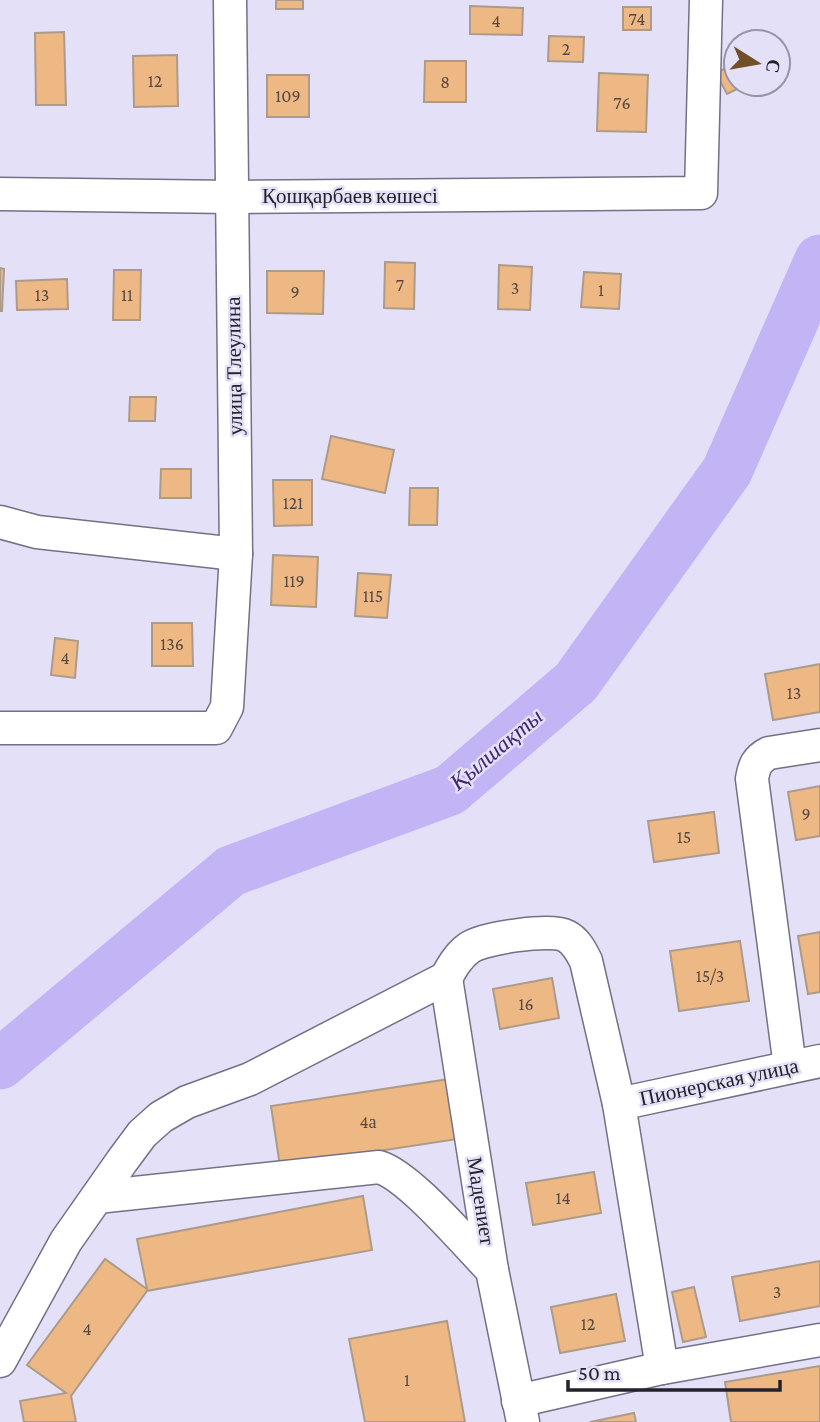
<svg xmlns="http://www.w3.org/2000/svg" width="820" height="1422" font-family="'Crimson Pro',serif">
	<rect width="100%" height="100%" fill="#e4e0f8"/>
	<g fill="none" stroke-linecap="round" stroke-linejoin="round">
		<polyline stroke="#c2b4f5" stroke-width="51" points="0,1064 231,871 450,790 576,682 727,471 820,260"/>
	</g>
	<g fill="#eeb884" stroke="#ad9b8a" stroke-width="2">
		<rect x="276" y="0" width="27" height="9"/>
		<polygon points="470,6 523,8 522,35 470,34"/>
		<rect x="623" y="7" width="28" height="23"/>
		<polygon points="64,32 66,105 36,105 35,33"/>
		<polygon points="549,36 584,37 583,62 548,61"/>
		<polygon points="177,55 178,106 134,107 133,56"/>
		<polygon points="425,61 466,61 466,102 424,102"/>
		<polygon points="728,67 739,88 727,94 716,73"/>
		<polygon points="599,73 648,75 646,132 597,131"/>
		<rect x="267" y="75" width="42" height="42"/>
		<polygon points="385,262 415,263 414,309 384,308"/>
		<polygon points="499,265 532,267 530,310 498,309"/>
		<polygon points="0,268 4,269 2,311 0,311"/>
		<polygon points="114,270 141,270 140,320 113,320"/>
		<polygon points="267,271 324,271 323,314 267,313"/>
		<polygon points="584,272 621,274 619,309 581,307"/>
		<polygon points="67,279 68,309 17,310 16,281"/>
		<polygon points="130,397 156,397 155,421 129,421"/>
		<polygon points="331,436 394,450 385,493 322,479"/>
		<polygon points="161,469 191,469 191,498 160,498"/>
		<polygon points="273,480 312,480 312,525 274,526"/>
		<polygon points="410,488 438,488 437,525 409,525"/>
		<polygon points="273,555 318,557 316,607 271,605"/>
		<polygon points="358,573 391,575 387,618 355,616"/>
		<polygon points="152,623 192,623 193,666 152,666"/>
		<polygon points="55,638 78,641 75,678 51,675"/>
		<polygon points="820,664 820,712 773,720 765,674"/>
		<polygon points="820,786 820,836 796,840 788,792"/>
		<polygon points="714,812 719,853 654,862 648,821"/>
		<polygon points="820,932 820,992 808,994 798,936"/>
		<polygon points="740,941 749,1001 679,1011 670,951"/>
		<polygon points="552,978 559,1018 500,1029 493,989"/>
		<polygon points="456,1078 464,1138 280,1166 271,1106"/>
		<polygon points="594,1172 601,1213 533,1225 526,1183"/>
		<polygon points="363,1196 372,1250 147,1291 71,1396 76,1422 24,1422 20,1401 66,1393 27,1365 105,1259 147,1289 137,1239"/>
		<polygon points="820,1261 820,1306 740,1321 732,1277"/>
		<polygon points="694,1287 706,1337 683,1342 672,1292"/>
		<polygon points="616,1294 625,1341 560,1353 551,1307"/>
		<polygon points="447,1321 465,1422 365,1422 349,1339"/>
		<polygon points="820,1366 820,1422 731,1422 725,1382"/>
		<polygon points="634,1413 636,1422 590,1422"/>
	</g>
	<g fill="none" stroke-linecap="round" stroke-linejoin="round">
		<defs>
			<g id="minor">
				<polyline points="0,194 232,197 701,193 706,0"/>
				<polyline points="0,522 37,532 236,554"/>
				<polyline points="0,728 216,728 227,707 236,554 230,0"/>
				<polyline points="446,978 492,1270 523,1422"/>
				<path d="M790,1067L752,779C754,766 757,759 769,753L820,745"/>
				<polyline points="619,1104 820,1061"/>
				<path d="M97,1197L379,1167C410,1176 467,1245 492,1270"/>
				<path d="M0,1361L66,1241L122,1161L142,1134L161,1117L187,1102L250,1079L446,978C452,967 458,956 469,948C483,938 551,928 566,936C576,941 581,951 586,961L619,1104L662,1368L518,1401"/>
				<polyline points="662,1368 820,1340"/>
			</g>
		</defs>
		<use href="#minor" stroke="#747085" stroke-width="35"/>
		<use href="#minor" stroke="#fff" stroke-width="32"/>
	</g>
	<g text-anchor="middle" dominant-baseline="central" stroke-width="5" stroke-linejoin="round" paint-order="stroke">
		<g font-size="18" fill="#564840">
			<text x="637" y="19">74</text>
			<text x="496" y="21">4</text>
			<text x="566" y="49">2</text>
			<text x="155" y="81">12</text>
			<text x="445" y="82">8</text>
			<text x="288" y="96">109</text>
			<text x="622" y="103">76</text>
			<text x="400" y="285">7</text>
			<text x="515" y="288">3</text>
			<text x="601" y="290">1</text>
			<text x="295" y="292">9</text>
			<text x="42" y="295">13</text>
			<text x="127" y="295">11</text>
			<text x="293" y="503">121</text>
			<text x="294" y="581">119</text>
			<text x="373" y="596">115</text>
			<text x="172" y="644">136</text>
			<text x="65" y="658">4</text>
			<text x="794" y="693">13</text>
			<text x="806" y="814">9</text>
			<text x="684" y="837">15</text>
			<text x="710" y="976">15/3</text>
			<text x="526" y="1004">16</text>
			<text x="368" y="1122">4а</text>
			<text x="563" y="1198">14</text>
			<text x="777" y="1292">3</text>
			<text x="588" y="1324">12</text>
			<text x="87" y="1329">4</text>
			<text x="407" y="1380">1</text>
		</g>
		<g font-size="21" fill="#23222a" stroke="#e4e0f8">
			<text x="350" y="196">Қошқарбаев көшесі</text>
			<text transform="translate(234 366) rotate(-91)">улица Тлеулина</text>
			<text transform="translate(719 1082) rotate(-12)">Пионерская улица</text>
			<text transform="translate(481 1201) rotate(81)">Мадениет</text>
		</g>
		<g font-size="23" font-style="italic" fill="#3f2671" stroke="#e4e0f8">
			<text transform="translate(496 749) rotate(-40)">Қылшақты</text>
		</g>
	</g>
	<g transform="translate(757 63) rotate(101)"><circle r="33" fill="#e4e0f8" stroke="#9794a6" stroke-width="2"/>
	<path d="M0-5L12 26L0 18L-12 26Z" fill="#724e29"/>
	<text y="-10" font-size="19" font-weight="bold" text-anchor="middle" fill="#23222a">С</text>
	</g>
	<path d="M568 1380v10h212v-10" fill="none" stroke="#23222a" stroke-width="3.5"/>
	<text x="578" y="1380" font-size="21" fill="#23222a" stroke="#e4e0f8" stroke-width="5" paint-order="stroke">50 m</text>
</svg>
